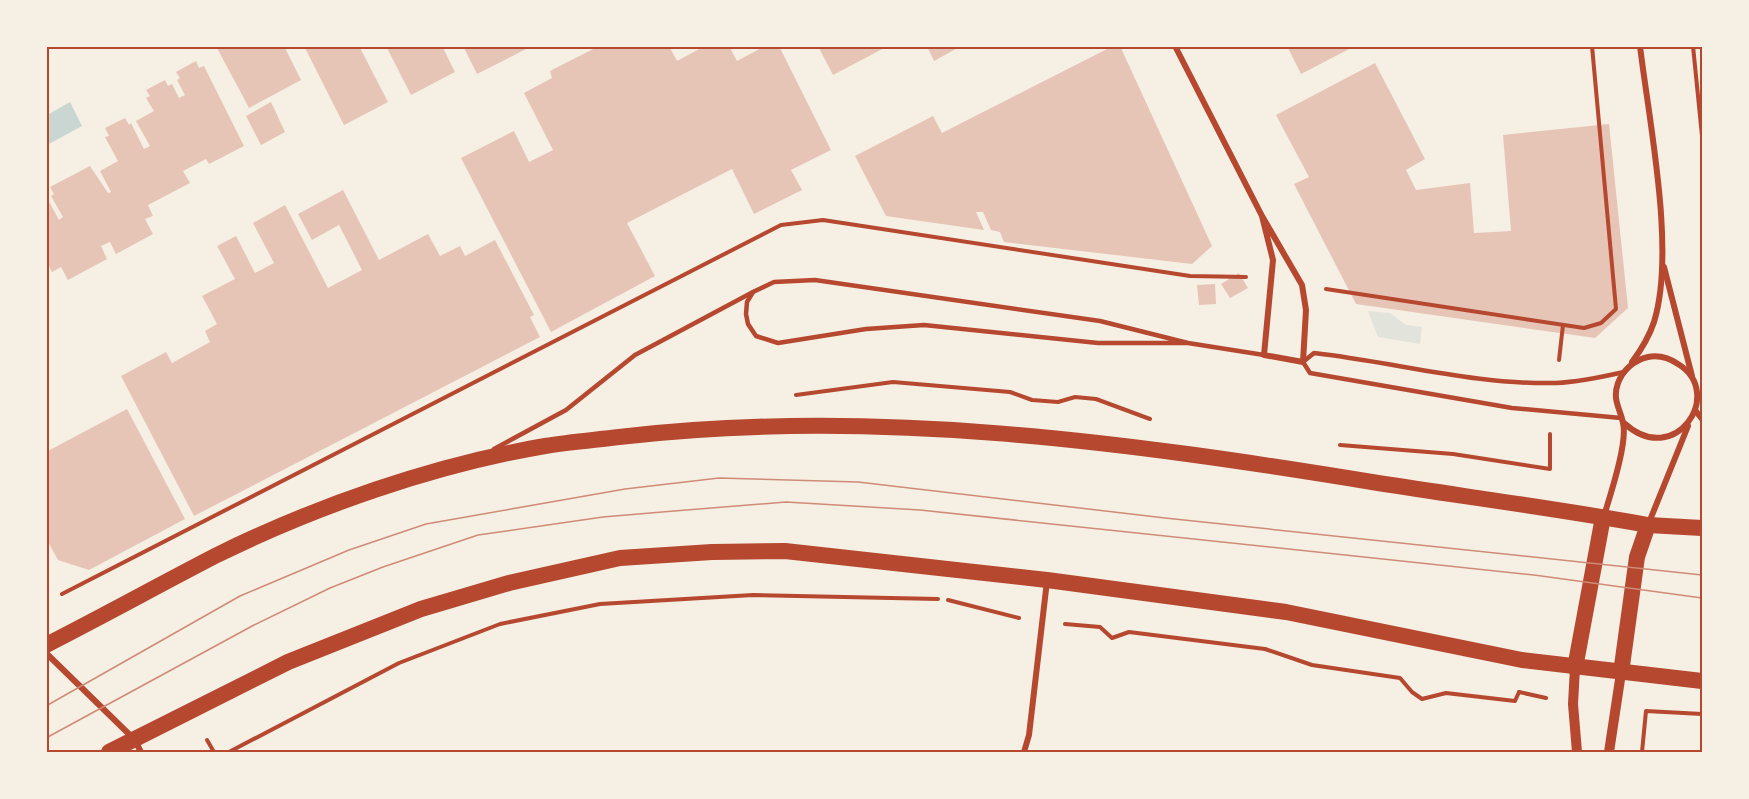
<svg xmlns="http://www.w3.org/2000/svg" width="1749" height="799" font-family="Figtree,sans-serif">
	<rect width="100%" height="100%" fill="#f6efe4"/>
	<polygon fill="#e2e4dc" points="1368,311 1390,313 1406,325 1422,327 1420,344 1378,337"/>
	<polygon fill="#c9d6d2" points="70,102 82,126 47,145 47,115"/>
	<g fill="#e6c5b7">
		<polygon points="216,46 284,46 301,80 249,108"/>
		<polygon points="304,46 359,46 388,102 344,125"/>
		<polygon points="386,46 442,46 455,72 411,95"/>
		<polygon points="463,46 525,46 526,49 477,74"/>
		<polygon points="599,46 669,46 677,61 705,46 729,46 737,61 765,46 779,46 831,150 791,170 802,190 754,214 732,169 627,223 655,276 551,332 461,158 514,131 529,162 553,150 524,93 552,78 550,71"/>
		<polygon points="818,46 888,46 833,75"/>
		<polygon points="927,46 961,46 934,61"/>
		<polygon points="1113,46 1120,46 1212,246 1192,264 1004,242 1000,232 991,230 983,212 976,212 984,230 886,216 855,156 933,116 942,133"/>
		<polygon points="1287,46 1355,46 1301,74"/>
		<polygon points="196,61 199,68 204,66 244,146 209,164 206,159 183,171 190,183 148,205 153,216 145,219 153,234 116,254 110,242 101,246 107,259 68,280 61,267 52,272 46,260 46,196 59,220 63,217 51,196 54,194 50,187 90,166 108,193 111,192 100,171 118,161 105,137 109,136 105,128 125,118 129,125 131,123 144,149 150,146 136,121 154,111 146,98 150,96 146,90 165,80 168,86 172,84 179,98 185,95 177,80 180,78 176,72"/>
		<polygon points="1375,63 1425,159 1406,170 1416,190 1470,183 1474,233 1511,231 1503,135 1609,124 1628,308 1595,338 1356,304 1294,184 1309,177 1276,115"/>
		<polygon points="271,102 285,132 261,145 246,116"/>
		<polygon points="343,190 379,260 428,234 440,256 460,246 465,256 495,240 534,315 530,317 540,337 194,516 121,376 166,352 172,363 210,342 205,331 217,324 202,296 235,279 217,246 236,236 255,273 274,263 253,223 285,205 328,288 362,270 339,225 312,240 298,214"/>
		<polygon points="1239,273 1248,288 1230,298 1221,284"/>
		<polygon points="1215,284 1216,304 1199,305 1197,285"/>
		<polygon points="127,409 185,519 89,570 58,560 46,538 46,452"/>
	</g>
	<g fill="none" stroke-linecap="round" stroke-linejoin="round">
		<g stroke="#b5482f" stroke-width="4">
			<polyline points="1693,46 1702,136"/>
			<polyline points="1326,289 1584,328 1601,323 1616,309 1592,46"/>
			<polyline points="1559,360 1563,325"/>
			<polyline points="796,395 893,382 1010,392 1032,400 1058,402 1075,397 1096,399 1150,419"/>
			<polyline points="1340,445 1453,454 1550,469 1550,434"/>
			<polyline points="62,594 781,225 823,220 1190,276 1246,277"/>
			<polyline points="948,600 1019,618"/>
			<polyline points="1065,624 1100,627 1112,638 1129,632 1265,649 1312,665 1400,678 1412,692 1422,699 1446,693 1515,701 1519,692"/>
			<polyline points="1519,692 1546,698"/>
			<polyline points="207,740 214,752"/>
			<polyline points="229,752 399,663 500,624 600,604 753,595 938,599"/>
			<polyline points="1642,752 1646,711 1702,714"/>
		</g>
		<g stroke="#b5482f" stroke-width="4.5">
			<polyline points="1188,343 1098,343 924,325 866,329 778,343 756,336 748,324 746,314 747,302 753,292 774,282 815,280 1100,321 1188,343 1264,355"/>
			<path d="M1621,418L1512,408L1310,373L1303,362L1314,353C1394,362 1475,385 1556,383C1579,382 1602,377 1624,372"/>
			<polyline points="494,449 566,410 635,355 753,292"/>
		</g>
		<g stroke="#b5482f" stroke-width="6">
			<polyline points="1175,46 1262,216 1302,285 1306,310 1303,362 1264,355 1273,260 1262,216"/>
			<polyline points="1664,267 1692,376"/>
			<path d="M1632,362C1641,350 1649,337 1654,322C1676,251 1649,122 1640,46"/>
			<polyline points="1695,410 1702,419"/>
			<path d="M1604,516C1610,496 1628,442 1623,423C1620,408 1612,400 1618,383C1623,370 1634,360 1648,357C1658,355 1669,358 1678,364C1726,393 1675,470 1624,423"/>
			<polyline points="1648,525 1688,426"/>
			<polyline points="46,653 134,739 141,752"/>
			<polyline points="1024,752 1029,735 1047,581"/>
		</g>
		<g stroke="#b5482f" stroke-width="10">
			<polyline points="1575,668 1573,704 1577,752"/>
			<polyline points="1609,752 1621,673"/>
		</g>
		<g stroke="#b5482f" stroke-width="16">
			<path d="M46,645C103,616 159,585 215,556C316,506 434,465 545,446C569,442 594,440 619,437C873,407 1127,442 1378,483C1468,497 1559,509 1648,525L1702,528"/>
			<polyline points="1575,668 1603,517"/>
			<polyline points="1621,673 1637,557 1648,525"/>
			<polyline points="109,752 288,662 421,609 509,583 620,558 712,552 785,551 1047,580 1286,612 1522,660 1702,681"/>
		</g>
		<g stroke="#cf8b77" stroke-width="1.5">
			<polyline points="46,706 240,596 349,550 426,524 625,489 719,478 858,482 1165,518 1702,575"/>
			<polyline points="46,738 254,625 330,588 383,567 478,535 603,517 674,511 786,502 920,510 1534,575 1702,598"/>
		</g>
	</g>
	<rect width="1749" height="799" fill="none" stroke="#f6efe4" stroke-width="96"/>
	<rect x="48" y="48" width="1653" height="703" fill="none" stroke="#b5482f" stroke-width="2"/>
</svg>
